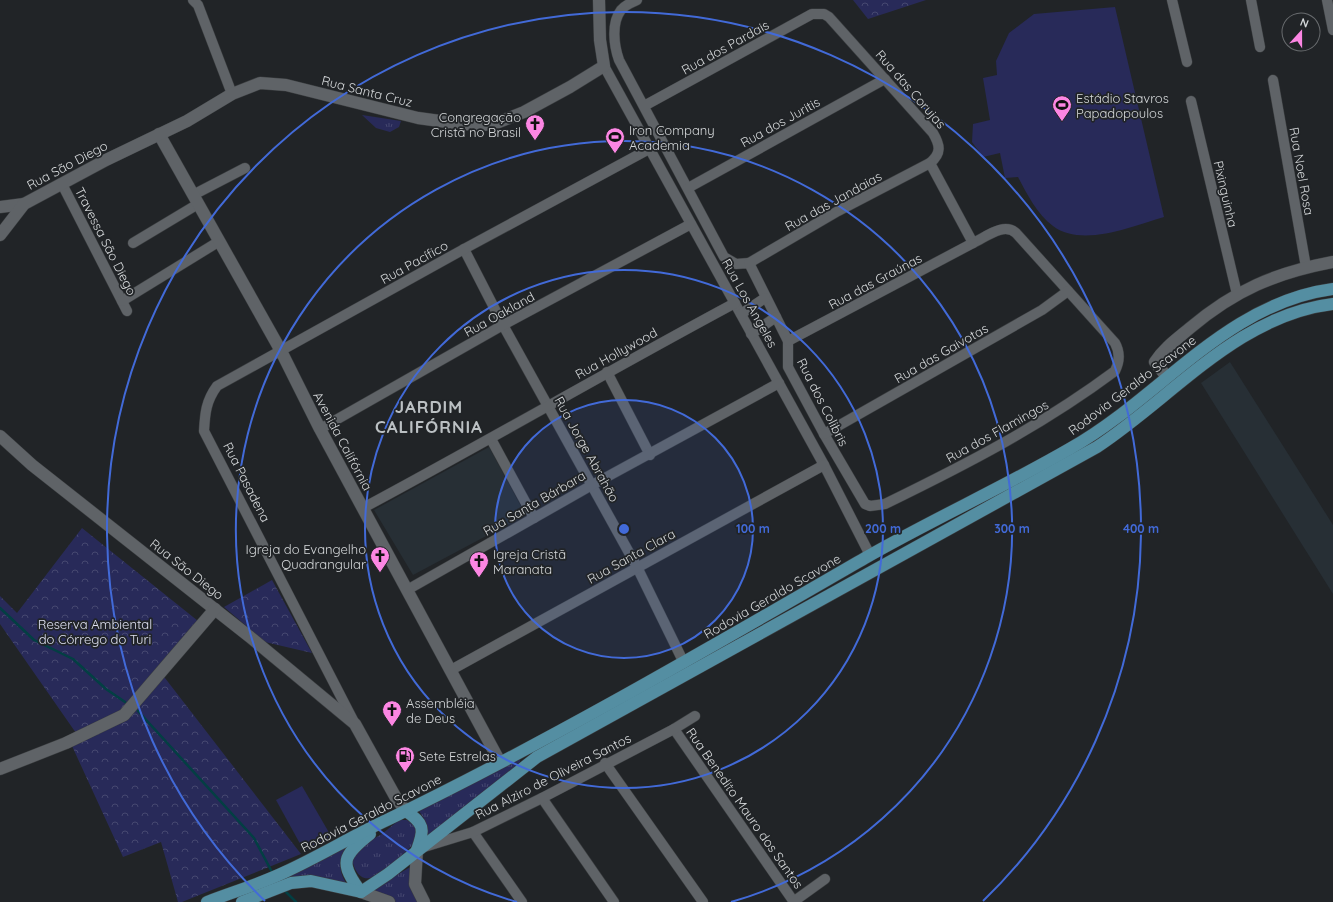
<svg xmlns="http://www.w3.org/2000/svg" width="1333" height="902" font-family="Quicksand,sans-serif">
	<defs>
		<pattern id="grass-tufts" width="24" height="20" patternUnits="userSpaceOnUse"><rect width="24" height="20" fill="#282a59"/><path d="M3 7l-1-3M5 7V3M7 7l1-3M15 17l-1-3M17 17v-4M19 17l1-3" fill="none" stroke="#464870"/></pattern>
		<pattern id="forest-crowns" width="20" height="18" patternUnits="userSpaceOnUse"><rect width="20" height="18" fill="#282a59"/><path d="M2 6a3 3 0 1 1 6 0M12 15a3 3 0 1 1 6 0" fill="none" stroke="#464870"/></pattern>
	</defs>
	<rect width="100%" height="100%" fill="#212427"/>
	<g fill="#272f35">
		<polygon points="1230,362 1333,525 1333,594 1201,383"/>
		<polygon points="489,447 524,512 520,518 413,575 374,510"/>
	</g>
	<g fill="url(#grass-tufts)">
		<polygon points="362,115 401,121 399,127 390,132 376,128"/>
		<polygon points="520,759 520,762 429,838 425,820 419,811"/>
		<path d="M399,820H407L416,827L417,841C405,852 388,870 373,877C360,883 353,868 352,858L366,843L382,834Z"/>
		<path d="M345,848C338,861 339,874 348,886L276,882Z"/>
		<polygon points="412,866 418,902 396,902 371,890"/>
	</g>
	<g fill="url(#forest-crowns)">
		<polygon points="853,0 926,0 868,19"/>
		<polygon points="82,528 198,621 158,669 301,854 182,902 178,902 161,842 123,857 72,746 76,733 0,624 0,596 17,613"/>
		<polygon points="272,580 312,653 265,642 224,607"/>
	</g>
	<g fill="#282a59">
		<path d="M1115,7L1164,217C1133,226 1082,248 1053,226C1037,214 1027,194 1018,177L1005,178L1000,153L983,157L972,142L973,124L990,120L983,78L997,75L996,61L1009,33L1034,14Z"/>
		<polygon points="302,786 331,836 304,851 276,800"/>
	</g>
	<g fill="none" stroke-linecap="round" stroke-linejoin="round">
		<g stroke="#033f43" stroke-width="2.5">
			<polyline points="0,608 34,640 73,659 106,689 125,702"/>
			<polyline points="138,711 254,838 272,872"/>
			<polyline points="285,891 296,902"/>
		</g>
		<defs>
			<g id="street">
				<polyline points="193,0 198,5 232,94"/>
				<path d="M637,0C631,3 625,5 621,10C611,23 614,46 619,60L724,257L736,264L749,263L788,341V367L824,434L865,504L870,506L885,504C967,464 1041,426 1115,371C1120,361 1120,352 1115,343L1016,233C1004,222 986,237 973,243L930,163C942,153 940,145 933,133L829,17L824,14H812L644,106"/>
				<polyline points="1172,0 1187,62"/>
				<polyline points="1251,0 1260,47"/>
				<polyline points="1327,0 1333,30"/>
				<polyline points="604,66 824,465 870,555"/>
				<polyline points="1273,80 1306,267"/>
				<polyline points="1191,101 1237,294"/>
				<polyline points="62,184 127,311"/>
				<polyline points="688,188 885,79"/>
				<polyline points="193,195 245,168"/>
				<polyline points="133,243 198,204"/>
				<polyline points="464,249 503,325 637,567 684,663"/>
				<polyline points="749,263 838,211 930,163"/>
				<polyline points="122,301 218,242"/>
				<polyline points="741,314 765,298"/>
				<polyline points="751,334 776,317"/>
				<polyline points="788,341 973,243"/>
				<polyline points="607,372 650,455"/>
				<polyline points="320,429 503,325 691,224"/>
				<polyline points="824,434 1042,310 1068,291"/>
				<polyline points="491,439 534,518"/>
				<path d="M363,508C488,441 610,370 735,303"/>
				<polyline points="407,590 592,485 779,383"/>
				<polyline points="451,670 824,465"/>
				<path d="M354,722L204,431C205,413 206,401 217,386L464,249L649,149"/>
				<polyline points="674,729 794,902"/>
				<polyline points="605,763 703,902"/>
				<polyline points="542,798 614,902"/>
				<polyline points="473,832 522,902"/>
				<polyline points="424,847 473,832 542,798 674,729 695,716"/>
				<polyline points="793,902 825,879"/>
			</g>
			<g id="secondary">
				<polyline points="159,134 281,351 320,429 500,762"/>
				<polyline points="0,207 24,204"/>
				<polyline points="0,235 24,204 106,160 187,121 232,94 260,83 286,85 418,118 462,124 482,125 494,124 524,112 570,87 604,66 600,40 599,0"/>
				<path d="M1167,377L1155,362C1164,348 1177,339 1190,328C1235,290 1275,273 1333,262"/>
				<polyline points="0,436 32,465 250,637 355,724 396,798 406,811"/>
				<polyline points="0,769 66,743 124,715 215,609"/>
				<polyline points="417,850 415,884 424,902"/>
				<polyline points="361,892 389,902"/>
			</g>
			<g id="primary">
				<path d="M406,811C424,824 425,828 417,850"/>
				<path d="M361,892C339,863 342,856 370,834"/>
				<path d="M207,902C233,892 260,884 285,872C320,856 354,835 389,819C552,740 709,648 865,558C933,519 1004,487 1071,448C1160,398 1226,303 1333,289"/>
				<path d="M242,902L291,883L311,881L361,892L388,874L537,757L1097,447C1173,397 1238,315 1333,304"/>
			</g>
		</defs>
		<use href="#street" stroke="#3b3e40" stroke-width="11"/>
		<use href="#secondary" stroke="#3b3e40" stroke-width="13"/>
		<use href="#primary" stroke="#3b3e40" stroke-width="13"/>
		<use href="#street" stroke="#5f6367" stroke-width="10"/>
		<use href="#secondary" stroke="#5f6367" stroke-width="12"/>
		<use href="#primary" stroke="#548ea2" stroke-width="12"/>
	</g>
	<circle cx="624" cy="529" r="129" fill="#426ad8" fill-opacity=".12"/>
	<g fill="none" stroke="#426ad8" stroke-width="2">
		<circle cx="624" cy="529" r="129"/>
		<circle cx="624" cy="529" r="259"/>
		<path d="M517 902A388 388 0 1 1 731 902"/>
		<path d="M265 901A517 517 0 1 1 983 901"/>
	</g>
	<defs>
		<symbol id="stadium-pin" viewBox="-11 -11 22 30"><path d="M0 17L-7.5 6A9.5 9.5 0 1 1 7.5 6Z" fill="#fc86e3" stroke="#212427"/><path d="M0-5a6.5 5 0 1 0 0 10a6.5 5 0 1 0 0-10ZM-3.5-1.8h7v3.6h-7Z" fill="#111"/></symbol>
		<symbol id="church-pin" viewBox="-11 -11 22 30"><path d="M0 17L-7.5 6A9.5 9.5 0 1 1 7.5 6Z" fill="#fc86e3" stroke="#212427"/><path d="M-1.2-6h2.4v3.5h3.3v2.4h-3.3V6h-2.4V-.1h-3.3v-2.4h3.3Z" fill="#111"/></symbol>
		<symbol id="fuel-pin" viewBox="-11 -11 22 30"><path d="M0 17L-7.5 6A9.5 9.5 0 1 1 7.5 6Z" fill="#fc86e3" stroke="#212427"/><path d="M-5.5-6h7V0h2V4h1.3V-2.5L3-4.5l.8-.8L6-3V5H2.5V1h-1V6h-7ZM-4.2-4.7v3.2H.2V-4.7Z" fill="#111"/></symbol>
	</defs>
	<g fill-rule="evenodd">
		<use href="#stadium-pin" x="1051" y="94" width="22" height="30"/>
		<use href="#church-pin" x="524" y="113" width="22" height="30"/>
		<use href="#stadium-pin" x="604" y="126" width="22" height="30"/>
		<use href="#church-pin" x="369" y="545" width="22" height="30"/>
		<use href="#church-pin" x="468" y="550" width="22" height="30"/>
		<use href="#church-pin" x="381" y="699" width="22" height="30"/>
		<use href="#fuel-pin" x="394" y="745" width="22" height="30"/>
	</g>
	<g text-anchor="middle" dominant-baseline="central" stroke-width="3.5" stroke-linejoin="round" paint-order="stroke">
		<g font-size="13" fill="#d5d8da" stroke="#212427">
			<text transform="translate(725 47) rotate(-29)">Rua dos Pardais</text>
			<text transform="translate(911 89) rotate(49)">Rua das Corujas</text>
			<text transform="translate(367 91) rotate(14)">Rua Santa Cruz</text>
			<text transform="translate(780 122) rotate(-29)">Rua dos Juritis</text>
			<text transform="translate(67 165) rotate(-28)">Rua São Diego</text>
			<text transform="translate(1302 171) rotate(80)">Rua Noel Rosa</text>
			<text transform="translate(1226 194) rotate(77)">Pixinguinha</text>
			<text transform="translate(833 201) rotate(-29)">Rua das Jandaias</text>
			<text transform="translate(106 241) rotate(63)">Travessa São Diego</text>
			<text transform="translate(414 262) rotate(-29)">Rua Pacífico</text>
			<text transform="translate(875 281) rotate(-28)">Rua das Graúnas</text>
			<text transform="translate(750 303) rotate(61)">Rua Los Angeles</text>
			<text transform="translate(499 314) rotate(-29)">Rua Oakland</text>
			<text transform="translate(616 353) rotate(-29)">Rua Hollywood</text>
			<text transform="translate(941 353) rotate(-30)">Rua das Gaivotas</text>
			<text transform="translate(1132 385) rotate(-37)">Rodovia Geraldo Scavone</text>
			<text transform="translate(823 402) rotate(63)">Rua dos Colibris</text>
			<text transform="translate(997 431) rotate(-29)">Rua dos Flamingos</text>
			<text transform="translate(343 441) rotate(62)">Avenida Califórnia</text>
			<text transform="translate(587 449) rotate(61)">Rua Jorge Abrahão</text>
			<text transform="translate(247 482) rotate(63)">Rua Pasadena</text>
			<text transform="translate(534 503) rotate(-30)">Rua Santa Bárbara</text>
			<text transform="translate(631 556) rotate(-29)">Rua Santa Clara</text>
			<text transform="translate(187 569) rotate(38)">Rua São Diego</text>
			<text transform="translate(772 596) rotate(-30)">Rodovia Geraldo Scavone</text>
			<text transform="translate(553 776) rotate(-27)">Rua Alziro de Oliveira Santos</text>
			<text transform="translate(745 808) rotate(55)">Rua Benedito Mauro dos Santos</text>
			<text transform="translate(371 813) rotate(-27)">Rodovia Geraldo Scavone</text>
		</g>
		<g font-size="13" fill="#d5d8da" stroke="#212427" text-anchor="start">
			<text x="1076" y="98">Estádio Stavros<tspan x="1076" dy="15">Papadopoulos</tspan></text>
			<text x="521" y="117" text-anchor="end">Congregação<tspan x="521" dy="15">Cristã no Brasil</tspan></text>
			<text x="629" y="130">Iron Company<tspan x="629" dy="15">Academia</tspan></text>
			<text x="366" y="549" text-anchor="end">Igreja do Evangelho<tspan x="366" dy="15">Quadrangular</tspan></text>
			<text x="493" y="554">Igreja Cristã<tspan x="493" dy="15">Maranata</tspan></text>
			<text x="406" y="703">Assembléia<tspan x="406" dy="15">de Deus</tspan></text>
			<text x="419" y="756">Sete Estrelas</text>
		</g>
		<g font-size="13" fill="#dee0f2" stroke="#212427">
			<text x="95" y="624">Reserva Ambiental<tspan x="95" dy="15">do Córrego do Turi</tspan></text>
		</g>
		<g font-size="17" font-weight="bold" letter-spacing="1" fill="#bbc0c3" stroke="#212427">
			<text x="429" y="406">JARDIM<tspan x="429" dy="20">CALIFÓRNIA</tspan></text>
		</g>
	</g>
	<circle cx="624" cy="529" r="6" fill="#426ad8" stroke="#212427" stroke-width="2"/>
	<g font-size="12" text-anchor="middle" font-weight="bold" fill="#426ad8" stroke="#212427" stroke-width="3.5" stroke-linejoin="round" paint-order="stroke">
		<text x="753" y="533">100 m</text>
		<text x="883" y="533">200 m</text>
		<text x="1012" y="533">300 m</text>
		<text x="1141" y="533">400 m</text>
	</g>
	<g transform="translate(1301 32) rotate(21)"><circle r="19" fill="#212427" stroke="#696c6f"/>
	<path d="M0-3L7 15L0 10L-7 15Z" fill="#fc86e3"/>
	<text y="-6" font-size="11" font-weight="bold" text-anchor="middle" fill="#d5d8da">N</text>
	</g>
</svg>
